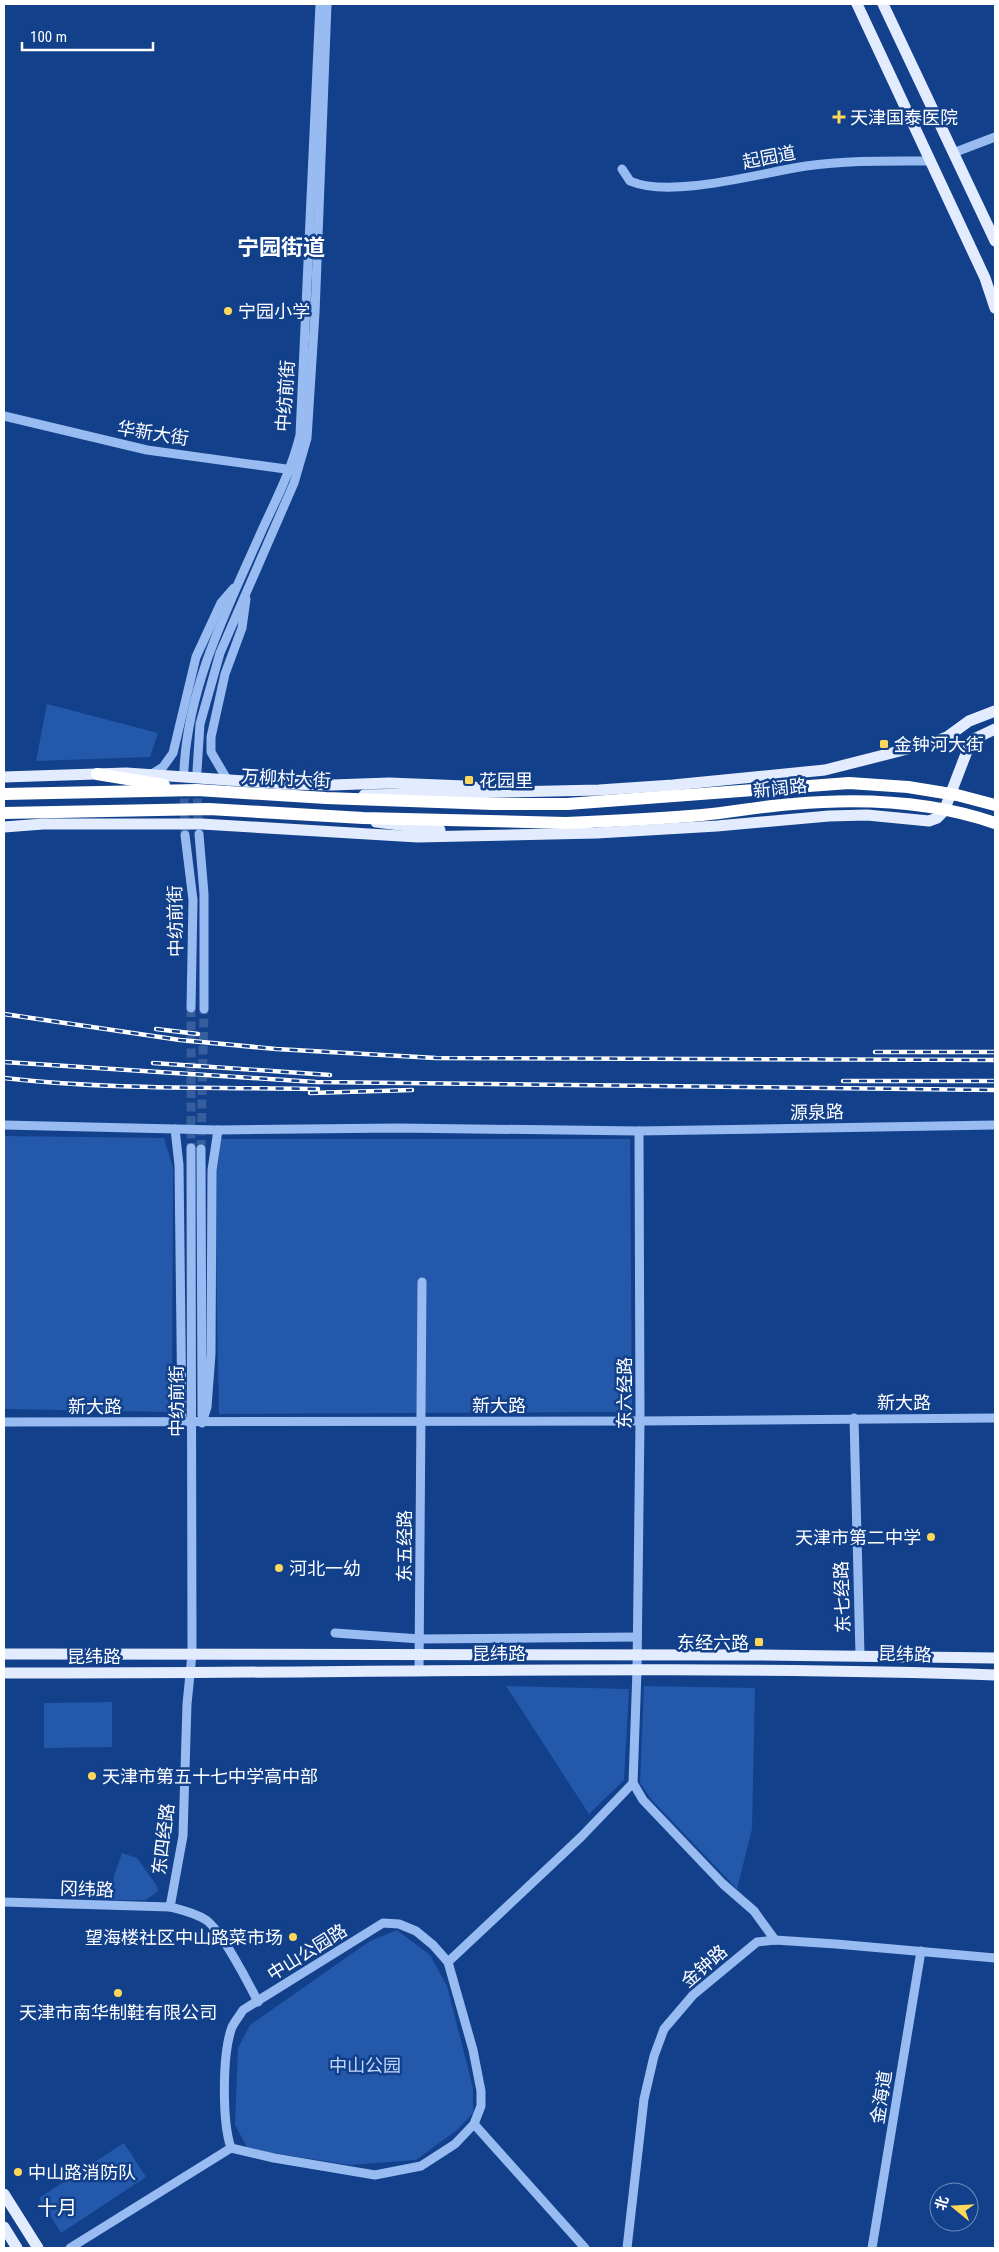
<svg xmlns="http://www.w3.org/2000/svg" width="999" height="2252" font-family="'Roboto Condensed','Noto Sans SC',sans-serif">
	<rect width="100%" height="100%" fill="#12408b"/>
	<g fill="#2358aa">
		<polygon points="47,704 158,733 150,757 36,761"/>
		<polygon points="4,1136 164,1138 173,1168 172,1412 4,1409"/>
		<polygon points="214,1139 630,1139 632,1412 219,1414"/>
		<polygon points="506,1686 629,1689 624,1780 589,1814"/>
		<polygon points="644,1686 755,1688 752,1829 737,1889 651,1799 640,1783"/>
		<polygon points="112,1702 112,1747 44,1748 44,1703"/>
		<polygon points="122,1853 137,1858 157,1886 158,1891 146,1900 112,1900 114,1876"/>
		<polygon points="397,1930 430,1955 447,1986 473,2088 473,2113 457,2130 416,2160 350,2165 248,2149 235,2125 238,2048 250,2025 370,1941"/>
		<polygon points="124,2143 146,2177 61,2233 39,2198"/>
	</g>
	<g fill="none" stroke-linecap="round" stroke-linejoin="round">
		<g stroke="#365d9c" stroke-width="9" stroke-dasharray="9 4.5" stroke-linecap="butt">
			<polyline points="184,785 185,835"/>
			<polyline points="197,785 198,829"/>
			<polyline points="191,1008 191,1148"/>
			<polyline points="201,1149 204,1009"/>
		</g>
		<g stroke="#98bcf1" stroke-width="9">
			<polyline points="953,153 995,137"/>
			<path d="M622,169L630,181C671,199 760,173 806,166C847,160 889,161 931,161"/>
			<polyline points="4,416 147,450 293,470"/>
			<path d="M184,770C188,684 229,605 263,528C277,498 292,468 300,435L320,4"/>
			<polyline points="197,771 200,724 220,653 294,483 307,438 315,313 327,4"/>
			<polyline points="150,775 163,767 173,753 196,657 221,603 234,588"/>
			<polyline points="228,781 211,752 211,737 225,674 242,628 246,599"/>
			<polyline points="199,834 204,894 204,1009"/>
			<polyline points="185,835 193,900 191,1008"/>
			<polyline points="4,1125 218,1130 398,1128 639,1131 995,1125"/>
			<polyline points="175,1129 179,1165 182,1422"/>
			<polyline points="639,1131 640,1421 637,1670 633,1783 643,1800 723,1884 754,1911 775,1940"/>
			<polyline points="201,1149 202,1415"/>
			<polyline points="854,1418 860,1655"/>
			<polyline points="4,1422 640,1421 995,1418"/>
			<polyline points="202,1423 207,1407 211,1354 212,1170 218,1130"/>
			<polyline points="335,1633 420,1639 637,1637"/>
			<polyline points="419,1670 422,1282"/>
			<path d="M4,1902L170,1907C182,1910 195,1913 206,1920C221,1930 249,1984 258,2002"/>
			<polyline points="170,1907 183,1836 187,1704 192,1654 191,1148"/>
			<path d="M383,1923L399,1924L416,1931L433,1945L448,1962L473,2050L481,2091V2106L474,2124L455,2144L421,2166L375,2175L274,2158L231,2148C222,2122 222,2054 232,2027C235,2021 240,2015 243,2010Z"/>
			<polyline points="448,1962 581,1837 633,1783"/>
			<polyline points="474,2124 585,2248"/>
			<polyline points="70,2248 231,2148"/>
			<polyline points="627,2248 644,2099 654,2056 664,2029 693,1995 757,1942 775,1940 836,1944 995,1958"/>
			<polyline points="872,2248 921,1951"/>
		</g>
		<g stroke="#e3ecff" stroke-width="11">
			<polyline points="857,4 985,278 995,308"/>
			<polyline points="883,4 995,241"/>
			<polyline points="4,777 126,773 287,784 332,785 389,783 465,786 481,788"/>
			<polyline points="364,795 599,790 673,785 825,770 931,743 947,737 969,721 995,711"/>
			<polyline points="376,822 440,830"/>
			<polyline points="4,827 43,824 202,824 418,837 597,833 717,826 829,816 867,815 929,821 937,818 944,811 969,746 976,738 995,729"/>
			<polyline points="4,1654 757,1655 995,1658"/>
			<path d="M4,1673C334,1674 665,1664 995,1675"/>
			<polyline points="4,2194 38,2248"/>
			<polyline points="4,2227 17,2248"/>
		</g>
		<g stroke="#fff" stroke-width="12">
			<polyline points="97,774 164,785"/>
			<polyline points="4,794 197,790 326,798 493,804 567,804"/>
			<polyline points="4,813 209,809 363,818 566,823"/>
		</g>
		<defs>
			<g id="rail">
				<polyline points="4,1014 180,1040 276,1049 436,1058 995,1060"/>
				<polyline points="156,1029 198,1034"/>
				<polyline points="875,1052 995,1052"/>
				<polyline points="4,1062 316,1082 995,1090"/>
				<polyline points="153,1063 330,1075"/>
				<path d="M4,1078C108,1090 213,1087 318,1089"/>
				<polyline points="843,1081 995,1081"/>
				<polyline points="310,1093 412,1090"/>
			</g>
		</defs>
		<use href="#rail" stroke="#fff" stroke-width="4.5"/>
		<use href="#rail" stroke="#12408b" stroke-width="2.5" stroke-dasharray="8" stroke-linecap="butt"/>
		<g stroke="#fff" stroke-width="12">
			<polyline points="567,804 849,783 908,787 957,795 995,805"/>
			<path d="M566,823C612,821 657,819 702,815C733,812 763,806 793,804C860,798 931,801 995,823"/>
		</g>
	</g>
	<g fill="#ffd859" stroke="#12408b" stroke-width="2">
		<path d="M836.5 109.5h5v5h5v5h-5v5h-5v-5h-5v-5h5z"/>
		<circle cx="228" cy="311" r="5"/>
		<rect x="879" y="739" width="10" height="10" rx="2.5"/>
		<rect x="464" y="775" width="10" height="10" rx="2.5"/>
		<circle cx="931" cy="1537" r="5"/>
		<circle cx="279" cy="1568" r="5"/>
		<rect x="754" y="1637" width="10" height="10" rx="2.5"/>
		<circle cx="92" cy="1776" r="5"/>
		<circle cx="293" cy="1937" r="5"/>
		<circle cx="118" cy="1993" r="5"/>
		<circle cx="18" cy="2172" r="5"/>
	</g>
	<g text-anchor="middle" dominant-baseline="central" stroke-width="5" stroke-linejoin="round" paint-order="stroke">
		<g font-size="18" fill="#fff" stroke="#12408b" text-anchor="start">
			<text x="850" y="117">天津国泰医院</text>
			<text x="238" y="311">宁园小学</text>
			<text x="894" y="744">金钟河大街</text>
			<text x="479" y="780">花园里</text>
			<text x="921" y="1537" text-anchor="end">天津市第二中学</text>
			<text x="289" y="1568">河北一幼</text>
			<text x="749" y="1642" text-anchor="end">东经六路</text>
			<text x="102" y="1776">天津市第五十七中学高中部</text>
			<text x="283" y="1937" text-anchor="end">望海楼社区中山路菜市场</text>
			<text x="118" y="2012" text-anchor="middle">天津市南华制鞋有限公司</text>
			<text x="28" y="2172">中山路消防队</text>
		</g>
		<g font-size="18" fill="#fff" stroke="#12408b">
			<text transform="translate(769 157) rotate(-11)">起园道</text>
			<text transform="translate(285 396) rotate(-86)">中纺前街</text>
			<text transform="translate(153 433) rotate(9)">华新大街</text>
			<text transform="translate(286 778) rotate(3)">万柳村大街</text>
			<text transform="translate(780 788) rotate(-6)">新阔路</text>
			<text transform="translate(175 921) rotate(-91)">中纺前街</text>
			<text transform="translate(817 1112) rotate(-1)">源泉路</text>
			<text transform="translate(624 1393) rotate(-90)">东六经路</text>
			<text transform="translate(176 1401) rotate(-90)">中纺前街</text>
			<text x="904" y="1402">新大路</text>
			<text x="499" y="1405">新大路</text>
			<text x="95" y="1406">新大路</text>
			<text transform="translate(404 1546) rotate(-90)">东五经路</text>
			<text transform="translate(842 1597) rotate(-92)">东七经路</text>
			<text x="499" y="1653">昆纬路</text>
			<text transform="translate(905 1654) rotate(2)">昆纬路</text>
			<text x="94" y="1656">昆纬路</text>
			<text transform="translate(163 1839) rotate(-83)">东四经路</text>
			<text transform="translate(87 1889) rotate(2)">冈纬路</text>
			<text transform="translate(307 1952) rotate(-32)">中山公园路</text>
			<text transform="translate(704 1966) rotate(-41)">金钟路</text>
			<text transform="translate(881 2097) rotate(-81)">金海道</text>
		</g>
		<g font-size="18" fill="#bfd7fc" stroke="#12408b">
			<text x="365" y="2065">中山公园</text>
		</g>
		<g font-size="20" fill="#fff" stroke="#12408b">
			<text x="57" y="2208">十月</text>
		</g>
		<g font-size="22" font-weight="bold" fill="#fff" stroke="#12408b">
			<text x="281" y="247">宁园街道</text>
		</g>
	</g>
	<rect width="999" height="2252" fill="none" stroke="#ffffff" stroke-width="10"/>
	<g transform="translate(954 2207) rotate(288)"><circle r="24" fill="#12408b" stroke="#718cb9"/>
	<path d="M0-4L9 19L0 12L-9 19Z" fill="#ffd859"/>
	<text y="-8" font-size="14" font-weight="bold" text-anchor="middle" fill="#ffffff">北</text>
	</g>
	<path d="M22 42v8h131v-8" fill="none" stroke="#ffffff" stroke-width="2.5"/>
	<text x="30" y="42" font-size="15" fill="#ffffff" stroke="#12408b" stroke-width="4" paint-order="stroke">100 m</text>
</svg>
